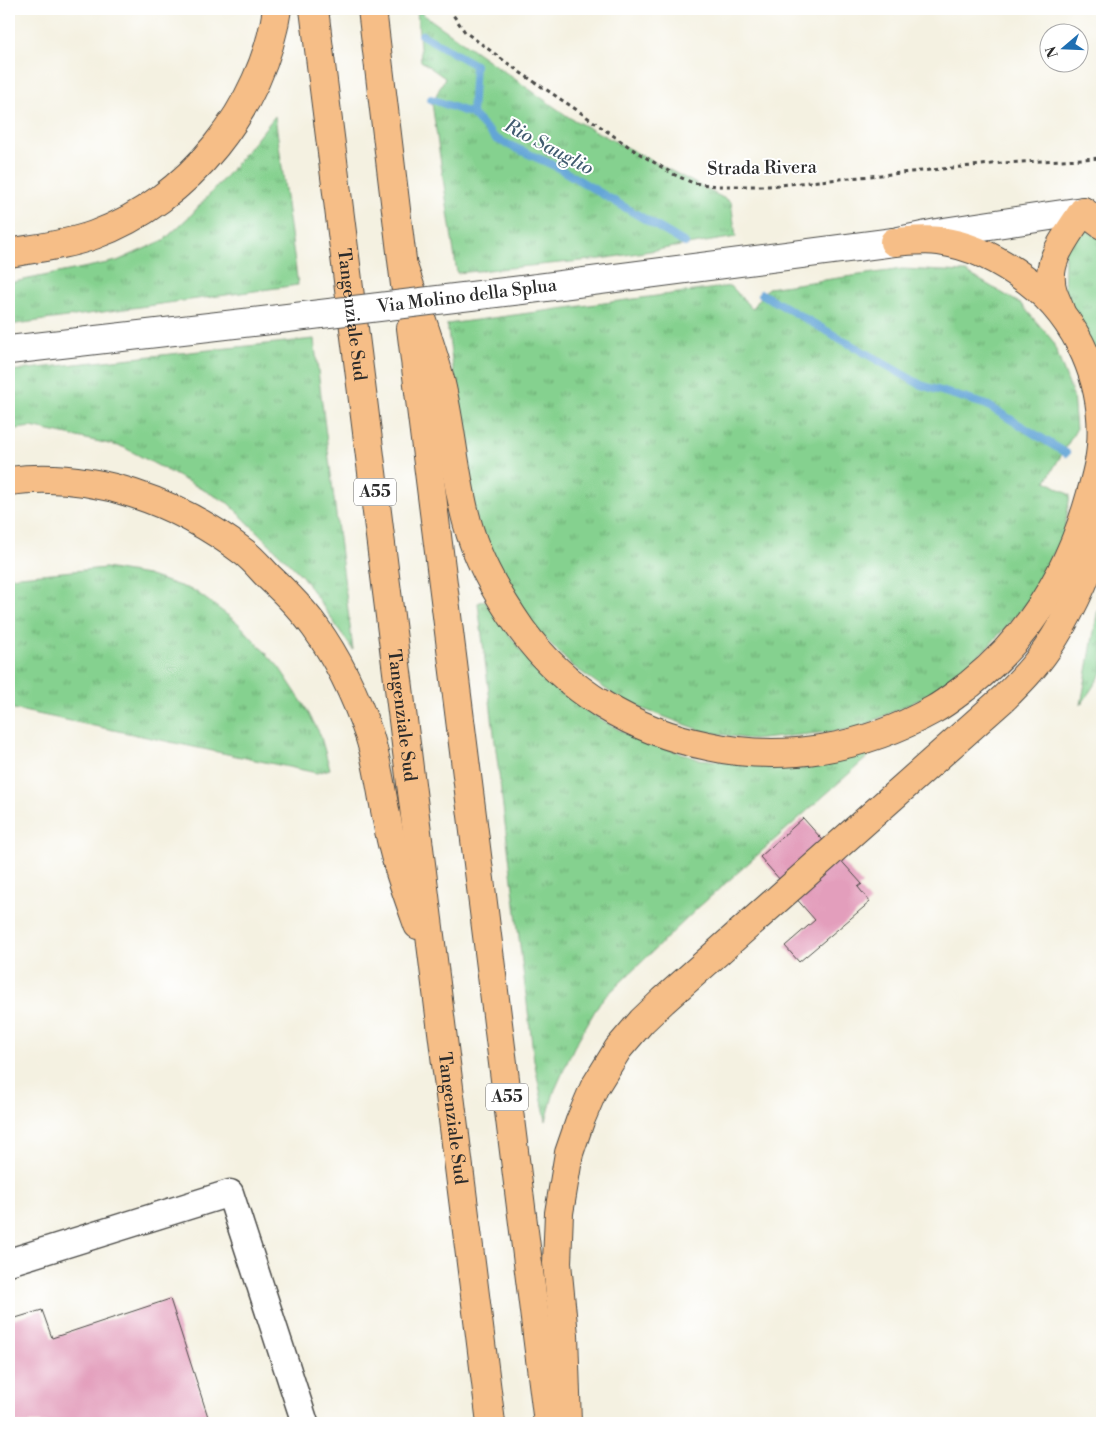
<svg xmlns="http://www.w3.org/2000/svg" width="1111" height="1432" font-family="'Libre Bodoni',serif">
	<defs>
		<pattern id="grass-tufts" width="24" height="20" patternUnits="userSpaceOnUse" patternTransform="scale(1.25)"><rect width="24" height="20" fill="#85d18f"/><path d="M3 7l-1-3M5 7V3M7 7l1-3M15 17l-1-3M17 17v-4M19 17l1-3" fill="none" stroke="#6daa75"/></pattern>
	</defs>
	<rect width="100%" height="100%" fill="#fff"/>
	<filter id="ink" filterUnits="userSpaceOnUse"><feTurbulence type="fractalNoise" baseFrequency=".02" numOctaves="2"/><feDisplacementMap in="SourceGraphic" scale="10" xChannelSelector="R" yChannelSelector="G"/><feConvolveMatrix kernelMatrix="1 2 1 2 8 2 1 2 1" color-interpolation-filters="sRGB"/></filter>
	<filter id="wash" filterUnits="userSpaceOnUse"><feTurbulence type="fractalNoise" baseFrequency=".0096" numOctaves="4" result="noise"/><feDisplacementMap in="SourceGraphic" scale="20" xChannelSelector="R" yChannelSelector="G"/><feGaussianBlur stdDeviation="1.12" result="paint"/><feColorMatrix in="noise" values="0 0 0 0 0 0 0 0 0 0 0 0 0 0 0 0 0 1.4 0 .05"/><feComposite in="paint" operator="in"/></filter>
	<g filter="url(#wash)">
		<rect width="100%" height="100%" fill="#f4f1e1"/>
		<g fill="url(#grass-tufts)" stroke="#587e5d">
			<polygon points="417,10 570,118 731,202 736,237 601,259 457,273 432,103 445,78 421,61"/>
			<polygon points="275,116 298,285 9,325 9,283 117,261 164,240 192,214 234,167"/>
			<polygon points="1085,228 1102,241 1102,353 1096,354 1064,299 1065,249"/>
			<polygon points="902,269 966,272 1021,304 1052,340 1073,395 1076,430 1046,481 1070,495 1064,534 1027,604 986,649 929,695 856,729 753,740 703,731 624,702 570,664 523,615 492,566 472,505 447,324 731,286 752,309 768,288"/>
			<polygon points="314,339 353,650 302,576 228,503 123,447 31,427 9,430 9,371"/>
			<polygon points="105,568 147,575 195,591 238,623 279,667 304,705 320,734 330,769 317,773 9,708 9,577"/>
			<polygon points="1102,595 1102,673 1081,705 1097,614"/>
			<polygon points="485,600 521,651 585,710 628,735 698,759 764,765 879,747 700,906 600,1002 574,1047 554,1092 546,1121 534,1060 478,603"/>
		</g>
		<g fill="none" stroke-linecap="round" stroke-linejoin="round">
			<g stroke="#63a5d7" stroke-width="8">
				<polyline points="422,35 475,65 472,114 496,139 555,166 685,243"/>
				<polyline points="431,99 472,114"/>
				<polyline points="762,294 921,385 987,405 1066,453"/>
			</g>
		</g>
		<g id="blocks">
			<g fill="#e39ebc">
				<polygon points="803,818 862,884 858,887 870,902 799,962 785,946 815,920 760,857"/>
				<polygon points="170,1299 210,1423 9,1423 9,1320 42,1310 52,1338"/>
			</g>
		</g>
	</g>
	<g filter="url(#ink)">
		<use href="#blocks" fill-opacity="0" stroke="#494946" stroke-width="1"/>
		<g fill="none" stroke-linecap="round" stroke-linejoin="round">
			<defs>
				<polyline id="minor" points="9,1262 230,1193 305,1423"/>
				<g id="tertiary">
					<polyline points="530,289 894,242 937,233 1083,211"/>
					<polyline points="9,350 279,319"/>
				</g>
				<g id="motorway">
					<path id="s1" d="M314,9L491,1423"/>
					<polyline points="372,9 405,285"/>
					<path d="M9,253C37,248 67,245 94,235C188,201 263,107 277,9"/>
					<path d="M403,266C417,307 433,347 442,388C452,432 455,478 467,522C477,560 498,596 521,629C566,691 633,731 708,746C784,763 865,748 933,710C946,703 958,693 970,684C1031,635 1069,572 1090,497C1095,480 1100,463 1101,446C1106,383 1078,319 1028,281C1003,262 971,245 939,241C925,239 909,241 894,242"/>
					<path d="M1060,310C1058,304 1055,298 1053,292C1043,262 1068,235 1083,211L1102,225"/>
					<polyline points="411,328 548,1423"/>
					<path d="M9,481C93,470 179,502 245,553C254,560 261,569 269,577C286,593 302,609 315,627C339,660 356,697 369,735C378,762 381,792 387,820C393,856 406,891 418,925"/>
					<path d="M567,1423L564,1335L557,1263L559,1213L569,1153L580,1121L594,1088L618,1049L642,1021L663,1001L1004,698C1019,683 1035,667 1047,649C1071,614 1088,574 1102,535"/>
				</g>
			</defs>
			<use href="#minor" stroke="#494946" stroke-width="29"/>
			<use href="#tertiary" stroke="#494946" stroke-width="30"/>
			<use href="#motorway" stroke="#494946" stroke-width="30"/>
			<polyline stroke="#494946" stroke-width="3" stroke-dasharray="4 4" stroke-linecap="butt" points="449,9 465,32 521,73 577,110 635,151 675,175 693,183 716,186 769,186 1002,163 1102,158"/>
			<use href="#minor" stroke="#fff" stroke-width="26"/>
			<use href="#tertiary" stroke="#fff" stroke-width="28"/>
			<use href="#motorway" stroke="#f6be87" stroke-width="28"/>
			<defs>
				<polyline id="tertiary-bridge" points="279,319 530,289"/>
			</defs>
			<use href="#tertiary-bridge" stroke="#494946" stroke-width="30" stroke-linecap="butt"/>
			<use href="#tertiary-bridge" stroke="#fff" stroke-width="28"/>
		</g>
	</g>
	<g text-anchor="middle" dominant-baseline="central" stroke-width="4" stroke-linejoin="round" paint-order="stroke">
		<g fill="#fff" stroke="#6b6b6b" stroke-width="1">
			<rect x="354" y="478.5" width="42" height="27" rx="4"/>
			<rect x="486" y="1083.5" width="42" height="27" rx="4"/>
		</g>
		<g font-size="16" font-weight="bold" fill="#2b2b2b">
			<text x="375" y="492">A55</text>
			<text x="507" y="1097">A55</text>
		</g>
		<g font-size="18" fill="#2b2b2b" stroke="#fff">
			<text transform="translate(762 168) rotate(-1)">Strada Rivera</text>
			<text transform="translate(467 296) rotate(-7)">Via Molino della Splua</text>
			<text stroke="none"><textPath href="#s1" startOffset="308">Tangenziale Sud</textPath></text>
			<text stroke="none"><textPath href="#s1" startOffset="712">Tangenziale Sud</textPath></text>
			<text stroke="none"><textPath href="#s1" startOffset="1118">Tangenziale Sud</textPath></text>
		</g>
		<g font-size="19" font-style="italic" fill="#415c70" stroke="#fff">
			<text transform="translate(549 147) rotate(28)">Rio Sauglio</text>
		</g>
	</g>
	<rect width="1111" height="1432" fill="none" stroke="#fff" stroke-width="30"/>
	<g transform="translate(1064 48) rotate(251)"><circle r="24" fill="#ffffff" stroke="#aaaaaa"/>
	<path d="M0-4L9 19L0 12L-9 19Z" fill="#1f6fb2"/>
	<text y="-8" font-size="14" font-weight="bold" text-anchor="middle" fill="#2b2b2b">N</text>
	</g>
</svg>
